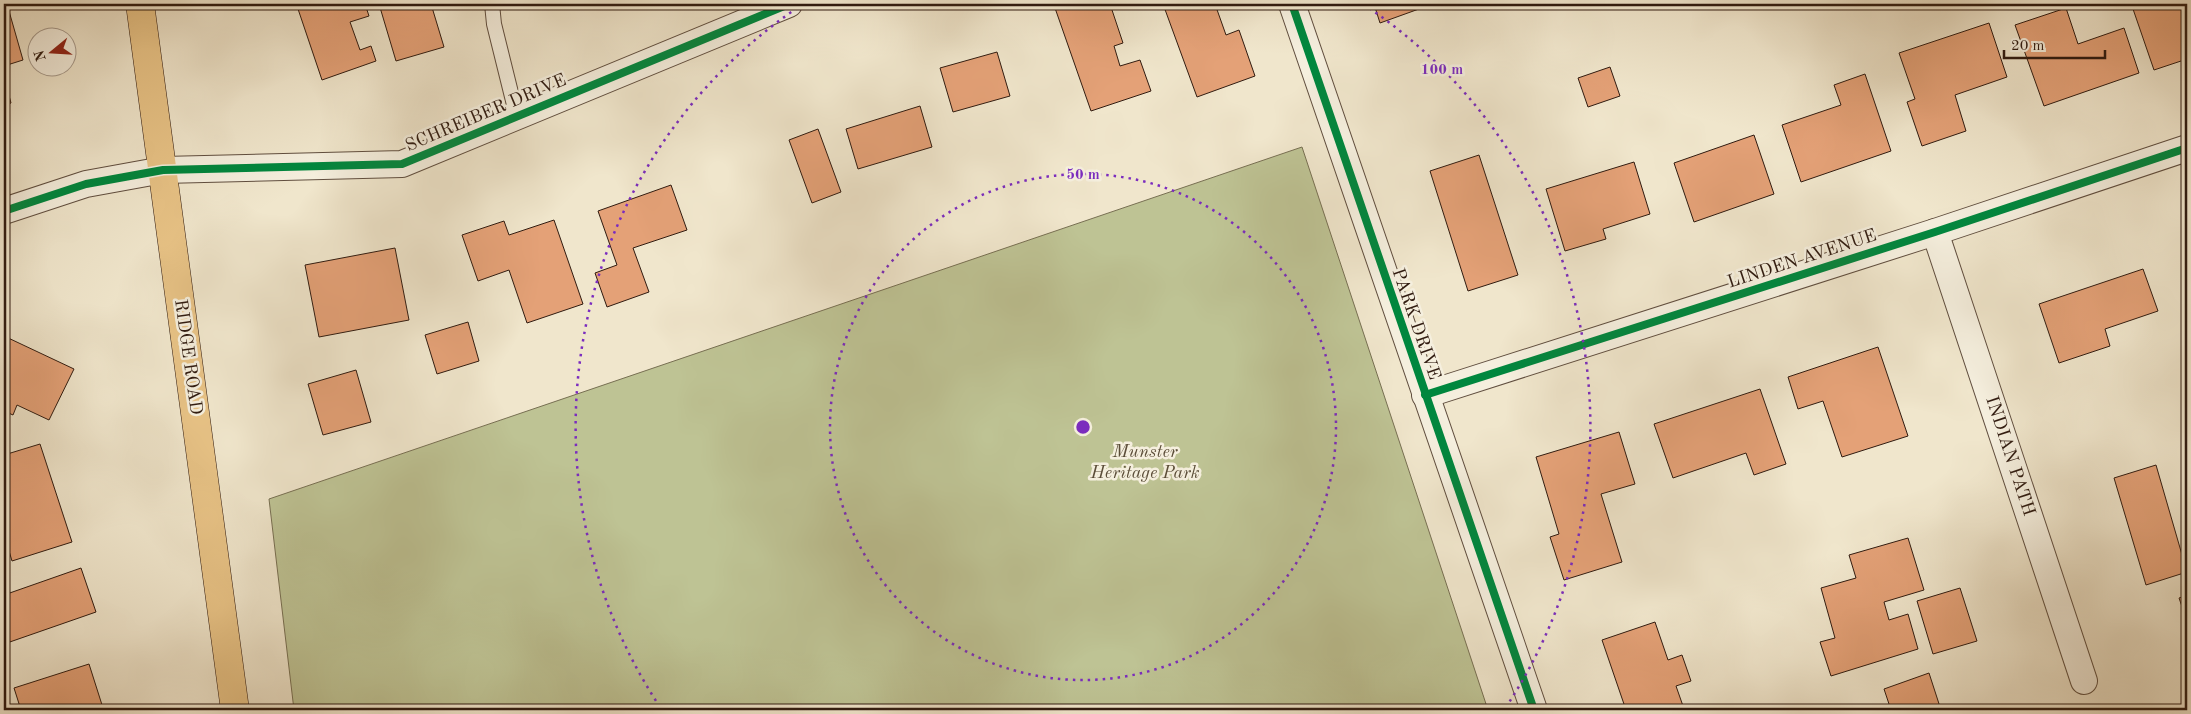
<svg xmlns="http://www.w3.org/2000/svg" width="2191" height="714" font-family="'Old Standard TT',serif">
	<rect width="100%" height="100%" fill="#f0e6cc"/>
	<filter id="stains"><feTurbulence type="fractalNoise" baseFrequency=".004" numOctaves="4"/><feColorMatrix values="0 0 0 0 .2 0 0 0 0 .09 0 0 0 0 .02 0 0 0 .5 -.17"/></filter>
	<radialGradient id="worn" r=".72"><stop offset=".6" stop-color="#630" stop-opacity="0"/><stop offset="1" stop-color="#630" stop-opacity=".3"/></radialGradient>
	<polygon fill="#bec394" stroke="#776f52" points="1302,147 1488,710 294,710 269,499"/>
	<g fill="#e4a177" stroke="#301b10">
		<polygon points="4,4 7,4 23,60 4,66"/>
		<polygon points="303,4 349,4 350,6 365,4 369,16 350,22 360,50 371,46 376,61 322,80 297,6"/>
		<polygon points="379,4 431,4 444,47 396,61"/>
		<polygon points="1068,4 1110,4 1123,43 1114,46 1120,66 1140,60 1151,91 1091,111 1055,8"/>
		<polygon points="1142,4 1158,4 1144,9"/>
		<polygon points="1163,4 1215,4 1226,35 1239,30 1255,76 1197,97"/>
		<polygon points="1374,4 1429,4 1430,5 1380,23"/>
		<polygon points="2147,4 2187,4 2187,59 2154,70 2133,9"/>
		<polygon points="2066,8 2078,44 2124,28 2139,73 2044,106 2015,25"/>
		<polygon points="1989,23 2007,77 1955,95 1966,131 1922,146 1907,102 1915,99 1899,53"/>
		<polygon points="997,52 1010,96 953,112 940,68"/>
		<polygon points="1610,67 1620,96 1588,107 1578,78"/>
		<polygon points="1865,74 1891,151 1801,182 1782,125 1841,105 1834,85"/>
		<polygon points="4,77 11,103 4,106"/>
		<polygon points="920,106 932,147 858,169 846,129"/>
		<polygon points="818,129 841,192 812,203 789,140"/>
		<polygon points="1754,135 1774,194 1694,222 1674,163"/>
		<polygon points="1479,155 1518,275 1468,291 1430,171"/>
		<polygon points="1634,162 1650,214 1603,229 1606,239 1565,251 1546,189"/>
		<polygon points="671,185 687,230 633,248 649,292 607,307 595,273 617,265 598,211"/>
		<polygon points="554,220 583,304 527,323 509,270 478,281 462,235 504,221 509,235"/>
		<polygon points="395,248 409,320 319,337 305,265"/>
		<polygon points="2143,269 2158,311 2105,329 2110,346 2059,363 2039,304"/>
		<polygon points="468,322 479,361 437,374 425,335"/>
		<polygon points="4,336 74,369 49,420 17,405 13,415 4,411"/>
		<polygon points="1878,347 1908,436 1842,457 1823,401 1798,409 1788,377"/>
		<polygon points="356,370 371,422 323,435 308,384"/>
		<polygon points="1760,389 1786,464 1754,475 1746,453 1673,478 1654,424"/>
		<polygon points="1619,432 1635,484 1601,494 1622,562 1564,580 1550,537 1559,534 1536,457"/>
		<polygon points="40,444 72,542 12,561 4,534 4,455"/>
		<polygon points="2156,465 2187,572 2146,585 2114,478"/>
		<polygon points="1908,538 1924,590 1884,602 1889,620 1908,614 1918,649 1831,676 1820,642 1835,638 1821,588 1856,578 1849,555"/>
		<polygon points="81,568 96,612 4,644 4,595"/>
		<polygon points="1960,588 1977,641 1933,654 1917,601"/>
		<polygon points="2187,595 2187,621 2179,598"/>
		<polygon points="1655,622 1668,660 1682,655 1691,681 1676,686 1683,706 1671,710 1626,710 1602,640"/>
		<polygon points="89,664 103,708 95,710 21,710 14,688"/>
		<polygon points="1929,673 1941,710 1891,710 1884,689"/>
	</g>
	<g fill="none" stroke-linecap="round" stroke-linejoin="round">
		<defs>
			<polyline id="lane" points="492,4 494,24 517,117"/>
			<g id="street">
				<polyline points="1292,4 1534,710"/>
				<polyline points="4,211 86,184 163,170 402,164 789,4"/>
				<polyline points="1935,232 2084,681"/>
				<polyline points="1425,395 1935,232 2187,148"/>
			</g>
			<polyline id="primary" points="140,4 235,710"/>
		</defs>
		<use href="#lane" stroke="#604e3f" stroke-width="16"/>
		<use href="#street" stroke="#604e3f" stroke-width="28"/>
		<use href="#primary" stroke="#301b10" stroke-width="29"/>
		<use href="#lane" stroke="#f5efde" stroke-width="14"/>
		<use href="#street" stroke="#f5efde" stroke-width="26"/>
		<use href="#primary" stroke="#e8c386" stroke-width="28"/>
		<defs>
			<g id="cycleway">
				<polyline points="1292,4 1534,710"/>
				<polyline points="4,211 86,184 163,170 402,164 789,4"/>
				<polyline points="1425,395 1935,232 2187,148"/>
			</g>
		</defs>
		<use href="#cycleway" stroke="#f5efde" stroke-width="11"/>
		<use href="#cycleway" stroke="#00873e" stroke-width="8"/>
	</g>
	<g fill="none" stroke="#7b2cbf" stroke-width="2.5" stroke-dasharray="2.5 5">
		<circle cx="1083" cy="427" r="253"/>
		<path d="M660 707A507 507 0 0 1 803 4M1363 4A507 507 0 0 1 1506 707"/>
	</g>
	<g text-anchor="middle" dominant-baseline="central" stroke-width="5" stroke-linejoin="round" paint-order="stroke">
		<g font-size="18" fill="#301b10" stroke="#f5efde">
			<text transform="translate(486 113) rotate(-23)">SCHREIBER DRIVE</text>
			<text transform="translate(1802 259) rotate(-18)">LINDEN AVENUE</text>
			<text transform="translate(1416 324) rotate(71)">PARK DRIVE</text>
			<text transform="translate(188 357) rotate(82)">RIDGE ROAD</text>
			<text transform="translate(2010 456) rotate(72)">INDIAN PATH</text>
		</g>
		<g font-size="18" font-style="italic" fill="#5b4d38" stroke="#f5efde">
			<text x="1145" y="452">Munster<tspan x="1145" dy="21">Heritage Park</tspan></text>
		</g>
	</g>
	<circle cx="1083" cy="427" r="8" fill="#7b2cbf" stroke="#f5efde" stroke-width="2.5"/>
	<g font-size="15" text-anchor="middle" font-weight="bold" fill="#7b2cbf" stroke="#f5efde" stroke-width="5" stroke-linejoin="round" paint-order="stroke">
		<text x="1442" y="74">100 m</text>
		<text x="1083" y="179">50 m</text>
	</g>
	<rect width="2191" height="714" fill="none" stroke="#f0e6cc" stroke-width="20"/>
	<rect x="5" y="5" width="2181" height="704" fill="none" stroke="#301b10" stroke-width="2.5"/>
	<rect x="10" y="10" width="2171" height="694" fill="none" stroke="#301b10"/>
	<g transform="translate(52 52) rotate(252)"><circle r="24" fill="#f5efde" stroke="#a69a8c"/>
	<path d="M0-4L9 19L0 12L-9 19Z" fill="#8f2418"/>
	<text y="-8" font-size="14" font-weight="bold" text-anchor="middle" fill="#301b10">N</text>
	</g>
	<path d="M2004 50v8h101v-8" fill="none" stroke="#301b10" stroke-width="2.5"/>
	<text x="2011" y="50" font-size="15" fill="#301b10" stroke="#f5efde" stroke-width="4" paint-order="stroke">20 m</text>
	<rect width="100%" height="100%" filter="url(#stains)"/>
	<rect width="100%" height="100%" fill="url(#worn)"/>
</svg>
